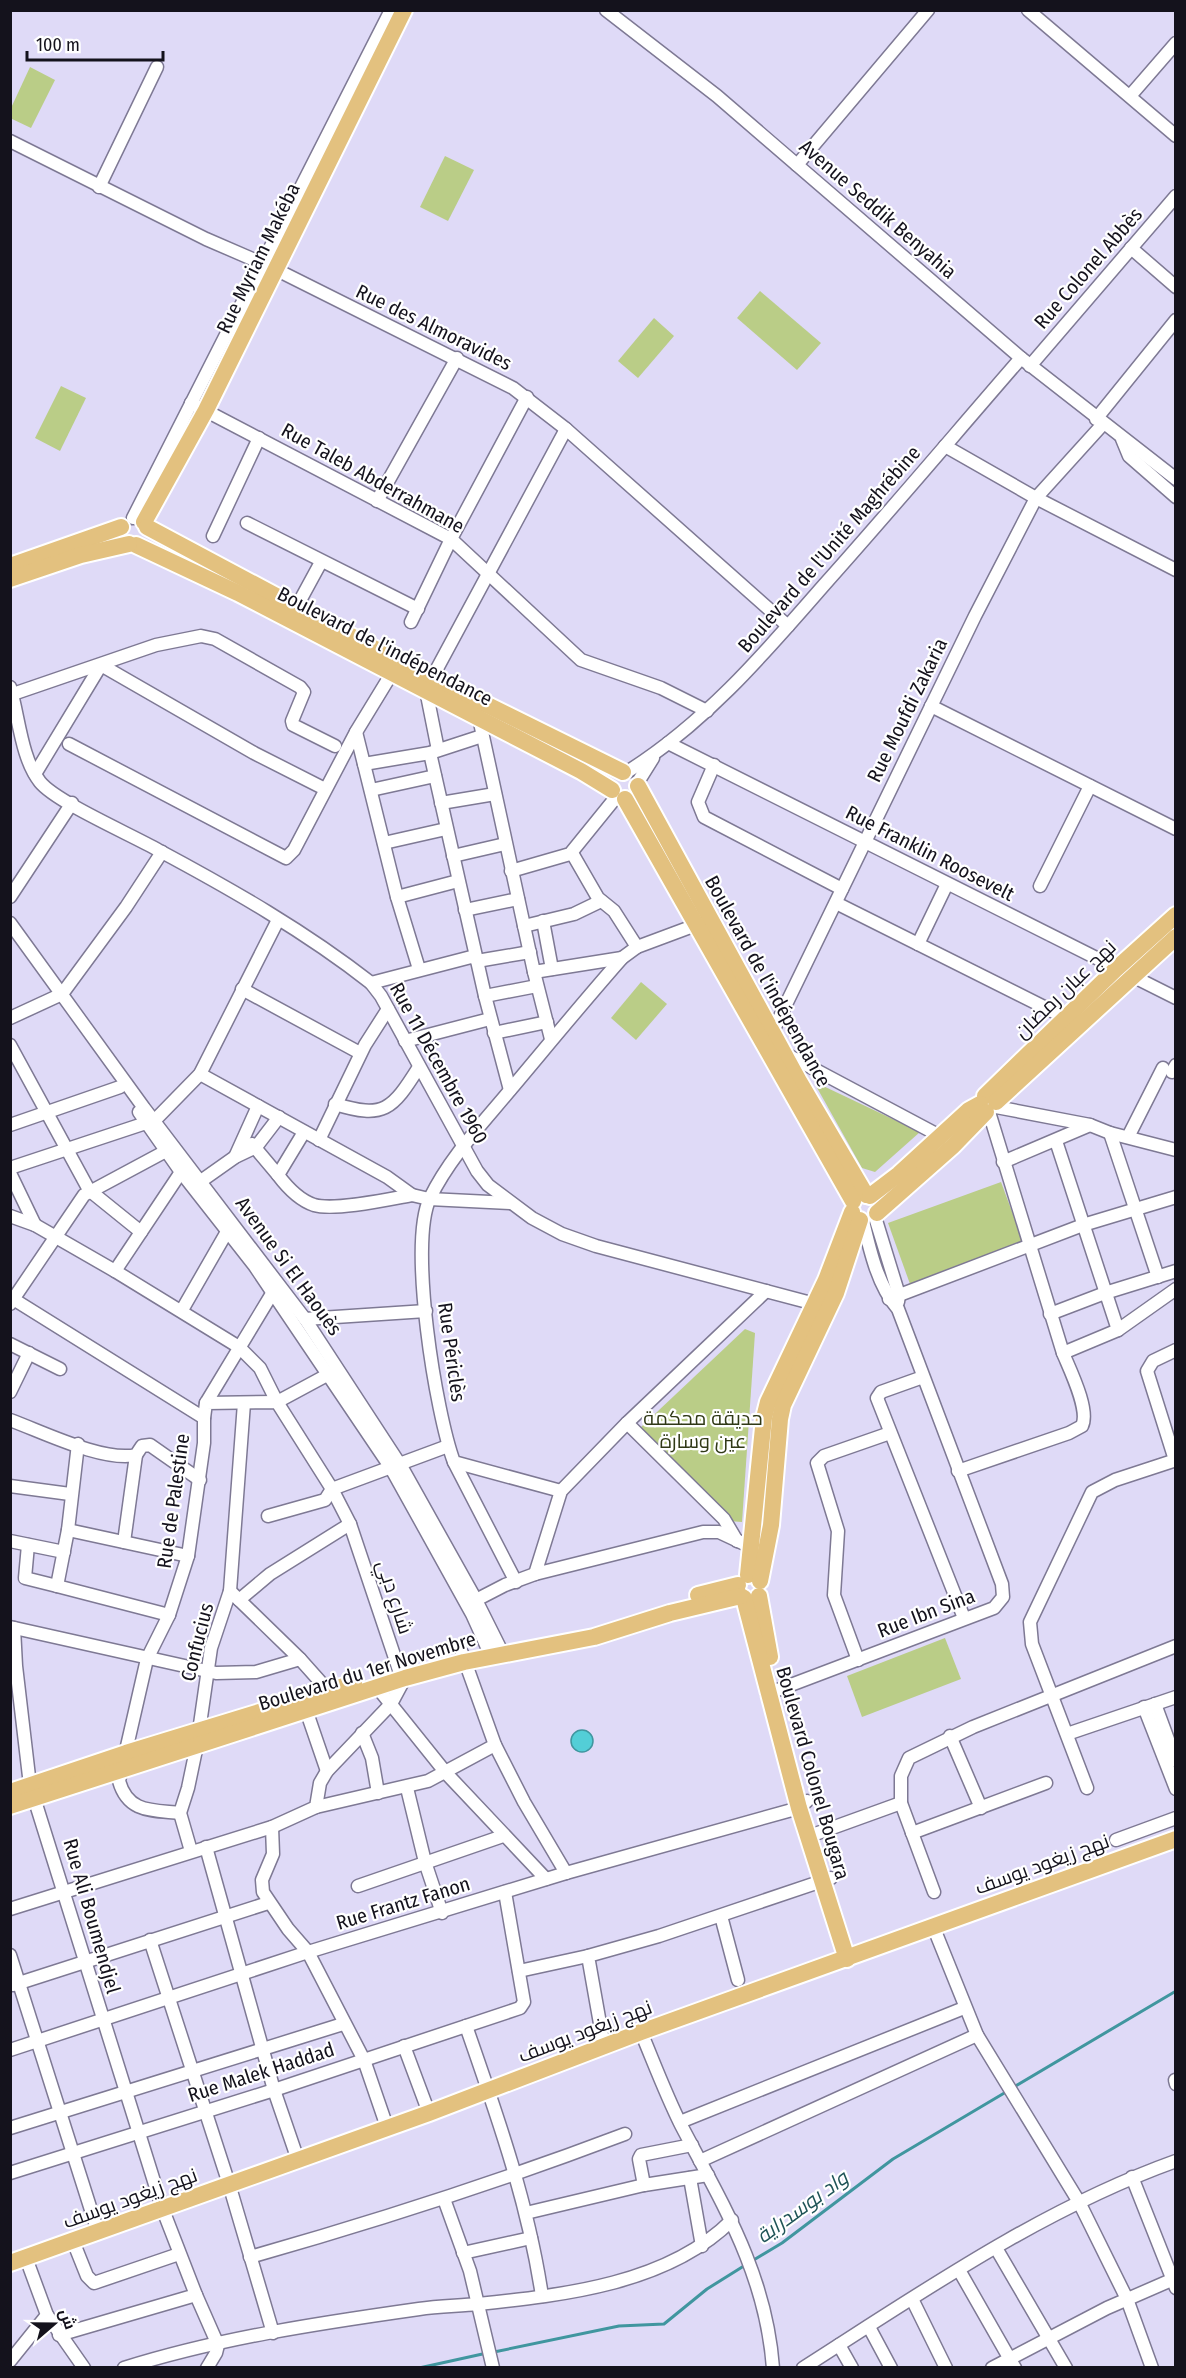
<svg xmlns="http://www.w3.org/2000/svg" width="1186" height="2378" font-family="'Fira Sans Condensed',Cairo,sans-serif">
	<rect width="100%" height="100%" fill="#dfdaf7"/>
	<g fill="#bacd87">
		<polygon points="30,67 55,80 31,128 10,118 11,108"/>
		<polygon points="445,156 474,170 448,221 420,207"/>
		<polygon points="760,291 821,343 797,370 737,318"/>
		<polygon points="654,318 674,336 638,378 618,361"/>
		<polygon points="61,386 86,398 60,451 35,438"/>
		<polygon points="641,982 667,1004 636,1040 611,1018"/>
		<polygon points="819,1084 920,1132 875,1172 862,1168 816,1086"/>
		<polygon points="1001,1182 1024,1244 910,1284 888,1223"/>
		<polygon points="745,1329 755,1333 742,1522 728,1521 640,1428"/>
		<polygon points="945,1638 961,1679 862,1717 847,1676"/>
	</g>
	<circle fill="#53ced7" stroke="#40969f" stroke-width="1.5" cx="582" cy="1741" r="11"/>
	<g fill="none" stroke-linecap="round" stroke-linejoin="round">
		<g stroke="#40969f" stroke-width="3">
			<polyline points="1012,2088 1176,1991"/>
			<polyline points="752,2261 782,2243 893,2159 1006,2092"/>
			<polyline points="494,2352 619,2326 664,2324 707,2289 747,2264"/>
			<polyline points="419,2368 487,2353"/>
		</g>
		<defs>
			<g id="minor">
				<polyline points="606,10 717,96 1021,358 1176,479"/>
				<polyline points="1028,10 1176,136"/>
				<polyline points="1130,96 1176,43"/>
				<polyline points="10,141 206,239 273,268 513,388 566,429 788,626"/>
				<polyline points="797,165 928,10"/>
				<polyline points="99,187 157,67"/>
				<polyline points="1131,248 1176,287"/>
				<polyline points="1030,366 1176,196"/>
				<polyline points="191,403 451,539 581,660 661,688 707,711"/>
				<polyline points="1096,419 1176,320"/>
				<polyline points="1122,439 1129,456 1176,497"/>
				<polyline points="945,446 1036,498 1176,570"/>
				<polyline points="377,501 457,358"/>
				<polyline points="133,518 391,10"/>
				<polyline points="247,523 418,609"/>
				<polyline points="213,536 259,438"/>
				<polyline points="296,608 321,562"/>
				<polyline points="411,622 451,539 527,397"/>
				<polyline points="432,678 566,429"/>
				<path d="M10,687C19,717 21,758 40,782C56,802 132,835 158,850C231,889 306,932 371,983L381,996L477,1171L488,1185L532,1218L562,1234L596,1246L815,1304"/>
				<polyline points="426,690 438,750"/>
				<polyline points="13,694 156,645 201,636 215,639 300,687 304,692 292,721 293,725 335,746"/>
				<polyline points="931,706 1176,829"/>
				<polyline points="479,718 534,972 622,958"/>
				<polyline points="356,732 397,897 419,969"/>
				<polyline points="668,743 1176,998"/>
				<polyline points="69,744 286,858 294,850 356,732 392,673"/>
				<polyline points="430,753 485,996 510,1090"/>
				<polyline points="364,764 430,753 482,736"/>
				<polyline points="714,765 698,802 704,817 842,889"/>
				<path d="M627,772C705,723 764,654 824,585C891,510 955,434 1021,358"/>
				<polyline points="35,774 101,665 254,753 325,789"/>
				<polyline points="638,782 653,758"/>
				<polyline points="371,790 435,776"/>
				<polyline points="441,803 495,794"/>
				<polyline points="384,843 446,829"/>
				<polyline points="572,853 598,898 614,911 637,947"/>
				<polyline points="453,856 505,844"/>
				<polyline points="511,871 570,854 617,796"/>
				<polyline points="1040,886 1090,786"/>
				<polyline points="10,897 72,803"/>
				<polyline points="397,897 458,881"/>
				<polyline points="836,903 1066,1018"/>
				<polyline points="465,910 518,899"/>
				<polyline points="543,921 552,969"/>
				<polyline points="10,923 144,1108 305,1319 401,1466 476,1600 503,1654"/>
				<polyline points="524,926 574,914 601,901"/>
				<polyline points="918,944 947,884"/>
				<polyline points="477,961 530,952"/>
				<polyline points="534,972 551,1039"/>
				<polyline points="371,983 475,956"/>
				<polyline points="242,989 360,1053"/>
				<polyline points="485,996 537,986"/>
				<polyline points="10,1018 62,994 126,907 162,852"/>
				<polyline points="773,1031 975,616 1036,498 1103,424"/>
				<polyline points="494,1033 547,1022"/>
				<polyline points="405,1041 490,1019"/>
				<polyline points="10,1045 89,1190 141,1232"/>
				<polyline points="784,1053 940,1136"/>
				<polyline points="1172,1072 1176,1065"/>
				<polyline points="200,1074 387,1177 412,1195 429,1199 510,1203"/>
				<path d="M335,1104C384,1119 392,1110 419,1067"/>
				<polyline points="996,1107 1090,1125 1110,1133 1176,1150"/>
				<polyline points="139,1112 181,1172 254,1265 391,1468 472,1614 491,1656"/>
				<polyline points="989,1112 1063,1353"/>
				<polyline points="10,1125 120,1087"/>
				<path d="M304,1132L278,1175C287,1187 299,1200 314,1205C335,1211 390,1199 412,1195"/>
				<polyline points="1110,1133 1158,1277"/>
				<polyline points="1128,1137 1163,1068"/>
				<polyline points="319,1140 365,1045 388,1009"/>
				<polyline points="1056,1141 1118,1330"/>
				<polyline points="252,1144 278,1175"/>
				<polyline points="235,1157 258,1106"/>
				<polyline points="1003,1162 1090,1125"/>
				<polyline points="10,1168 155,1120 200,1074 278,920"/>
				<polyline points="10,1173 35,1225"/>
				<polyline points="201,1181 235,1157 256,1147 279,1117"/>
				<polyline points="10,1216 35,1225 115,1271 239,1347 260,1368 277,1402 329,1374"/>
				<polyline points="875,1217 899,1295 898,1302"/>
				<polyline points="115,1271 181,1172"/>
				<path d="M10,1297L204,1418V1443L188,1556L169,1615L147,1659L119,1781C128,1813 152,1810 180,1813"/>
				<polyline points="889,1299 1083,1225 1176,1197"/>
				<polyline points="10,1304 84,1195 166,1151"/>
				<polyline points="182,1310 228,1230"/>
				<polyline points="1050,1314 1105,1293 1176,1271"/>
				<polyline points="305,1319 426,1311"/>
				<polyline points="10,1344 60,1369"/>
				<polyline points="923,1377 881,1392 877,1398 964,1618"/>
				<polyline points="10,1392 29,1353"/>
				<polyline points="206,1403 273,1292"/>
				<path d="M10,1420C43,1432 103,1462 136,1455L142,1446L150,1445L200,1480"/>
				<polyline points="627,1423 724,1519 737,1541"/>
				<polyline points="78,1444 68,1530 57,1586 169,1615"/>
				<polyline points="1175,1460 1147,1371 1153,1361 1176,1350"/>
				<polyline points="454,1462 516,1582"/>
				<path d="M958,1471L1069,1433L1082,1426C1090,1410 1070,1370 1063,1353L1118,1330L1176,1289"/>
				<polyline points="10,1486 70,1494"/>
				<path d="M561,1491L454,1462C436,1414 408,1244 430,1198C450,1157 482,1124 511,1089C548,1045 584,1001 622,958L637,947L696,925"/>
				<polyline points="268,1516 325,1500 332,1489 448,1446"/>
				<polyline points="68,1530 188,1556"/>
				<polyline points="10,1541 64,1552"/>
				<polyline points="124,1542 136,1455"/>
				<polyline points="28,1545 25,1578 57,1586"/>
				<polyline points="751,1547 719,1532 703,1532 535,1574 561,1491 627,1423 766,1291"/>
				<polyline points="230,1591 244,1403"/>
				<polyline points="239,1600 270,1574 350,1524"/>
				<polyline points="476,1600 505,1585 535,1574"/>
				<polyline points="10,1627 216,1673 256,1672 300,1659"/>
				<polyline points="14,1628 16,1666 30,1785 163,2210 196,2295 59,2335"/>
				<polyline points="462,1653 495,1745 524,1802 566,1873"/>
				<polyline points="858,1660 834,1595 838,1531 817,1463 824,1456 890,1433"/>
				<polyline points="377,1687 446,1773 546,1879"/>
				<path d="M767,1694L994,1608L1003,1597L1002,1584L898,1309C878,1286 870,1251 863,1221"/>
				<polyline points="304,1704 327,1771"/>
				<polyline points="1155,1704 1176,1761"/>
				<polyline points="1144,1707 1176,1789"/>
				<polyline points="362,1733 372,1758 378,1793"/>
				<polyline points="1067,1734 1176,1697"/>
				<polyline points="950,1736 981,1808"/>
				<polyline points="407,1788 425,1862 442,1913"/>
				<polyline points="1087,1788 1032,1644 1030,1622 1092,1492 1115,1480 1176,1460"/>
				<polyline points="316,1807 428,1781 495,1745"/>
				<polyline points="272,1827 273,1854 262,1880 263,1892 288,1929 308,1952 364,2060 387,2127"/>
				<polyline points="818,1833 901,1803"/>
				<polyline points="912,1833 1046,1783"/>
				<polyline points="1116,1840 1176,1818"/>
				<polyline points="206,1847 274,2090 298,2160"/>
				<polyline points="191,1851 180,1813 188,1788 197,1745 211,1648 230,1591 300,1659 333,1696"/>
				<polyline points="358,1886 503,1836"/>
				<polyline points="934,1892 901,1803 901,1776 909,1758 973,1727 1176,1646"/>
				<polyline points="10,1909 272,1827 316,1807 320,1783 327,1771 391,1704 405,1678 399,1670 350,1524 332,1489 277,1402 206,1403 204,1418"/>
				<polyline points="721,1916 738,1980"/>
				<polyline points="933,1926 977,2035 1079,2202 1127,2299 1152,2368"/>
				<polyline points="150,1940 229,2184 273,2333"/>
				<polyline points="10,1955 98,2232"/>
				<polyline points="519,1971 588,1956"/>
				<polyline points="13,1985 268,1903"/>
				<path d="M466,2026C497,2115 528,2202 542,2296"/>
				<path d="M641,2032C654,2063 666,2095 681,2125C723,2205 766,2274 773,2368"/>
				<polyline points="404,2046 429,2113"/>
				<polyline points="604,2046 588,1956 659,1936 831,1878"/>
				<polyline points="10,2050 308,1952 566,1873 799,1808 807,1801"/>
				<polyline points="1175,2080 1176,2084"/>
				<polyline points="680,2122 964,2008"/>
				<polyline points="10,2128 343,2024"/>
				<polyline points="700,2161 977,2035"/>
				<polyline points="10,2173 274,2090 520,2008 524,2002 505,1892"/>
				<polyline points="1132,2177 1176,2288"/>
				<polyline points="690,2178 702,2246"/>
				<polyline points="644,2185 639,2159 641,2155 692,2145"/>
				<polyline points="444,2199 470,2271 493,2368"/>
				<polyline points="526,2213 644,2185 708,2175"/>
				<polyline points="73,2241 87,2276 94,2283 179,2254"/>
				<polyline points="996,2248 1066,2368"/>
				<polyline points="463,2253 531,2238"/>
				<path d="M250,2257C377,2221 501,2181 625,2134"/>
				<polyline points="959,2270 1015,2368"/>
				<polyline points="196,2295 218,2345 216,2353 207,2368"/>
				<polyline points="912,2299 946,2368"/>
				<polyline points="47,2315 84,2368"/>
				<polyline points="869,2327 891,2368"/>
				<polyline points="839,2345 852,2368"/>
				<polyline points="10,2361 47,2315 26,2258"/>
				<path d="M124,2368C219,2338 320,2323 419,2309C438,2306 458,2306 478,2304C564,2295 668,2284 732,2220"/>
				<path d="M803,2368C922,2292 1042,2209 1176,2161"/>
				<polyline points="992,2368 1107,2308 1176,2278"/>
			</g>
			<g id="major">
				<polyline points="144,522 206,410 404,10"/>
				<polyline points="147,527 394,659 623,772"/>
				<polyline points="136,545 238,593 581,771 612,790"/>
				<polyline points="10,566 121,527"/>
				<polyline points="10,579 81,555 129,544"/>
				<polyline points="638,786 799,1081 866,1195"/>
				<polyline points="625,799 853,1201"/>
				<polyline points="985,1096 1116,969 1176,915"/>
				<polyline points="996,1102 1176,937"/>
				<polyline points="870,1196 899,1174 969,1110 980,1104"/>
				<polyline points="877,1213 953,1146 986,1112"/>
				<polyline points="748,1575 764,1418 768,1402 826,1280 852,1212"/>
				<polyline points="760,1581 771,1525 780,1419 783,1405 836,1293 860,1220"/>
				<polyline points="698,1595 738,1585"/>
				<polyline points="759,1596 770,1657"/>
				<polyline points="744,1598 799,1808 847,1959"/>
				<polyline points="10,1792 126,1753 354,1683"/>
				<polyline points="10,1806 405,1678 464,1662 594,1637 670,1613 741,1596"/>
				<polyline points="10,2263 429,2113 641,2032 1176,1839"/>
			</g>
		</defs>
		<use href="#minor" stroke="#7e7994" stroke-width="15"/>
		<use href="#major" stroke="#fff" stroke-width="20"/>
		<use href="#minor" stroke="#fff" stroke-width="12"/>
		<use href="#major" stroke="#e3c17f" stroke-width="16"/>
	</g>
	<g text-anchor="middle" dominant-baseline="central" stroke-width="4.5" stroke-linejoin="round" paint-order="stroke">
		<g font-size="20" fill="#14121c" stroke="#fff">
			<text transform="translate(878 209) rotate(41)">Avenue Seddik Benyahia</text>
			<text transform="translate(258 258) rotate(-64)">Rue Myriam Makéba</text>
			<text transform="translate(1088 268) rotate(-49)">Rue Colonel Abbès</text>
			<text transform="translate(434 327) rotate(26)">Rue des Almoravides</text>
			<text transform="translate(373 478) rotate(29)">Rue Taleb Abderrahmane</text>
			<text transform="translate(829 549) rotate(-49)">Boulevard de l'Unité Maghrébine</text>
			<text transform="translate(385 646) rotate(27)">Boulevard de l'indépendance</text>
			<text transform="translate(907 710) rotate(-64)">Rue Moufdi Zakaria</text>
			<text transform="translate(930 853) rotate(27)">Rue Franklin Roosevelt</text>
			<text transform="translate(768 981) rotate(61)">Boulevard de l'indépendance</text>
			<text transform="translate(1065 989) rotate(-44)">نهج عبان رمضان</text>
			<text transform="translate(439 1063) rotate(61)">Rue 11 Décembre 1960</text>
			<text transform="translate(289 1266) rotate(54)">Avenue Si El Haouès</text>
			<text transform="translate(452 1352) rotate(82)">Rue Périclès</text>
			<text transform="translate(173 1501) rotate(-82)">Rue de Palestine</text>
			<text transform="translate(395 1597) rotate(72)">شارع دبي</text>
			<text transform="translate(926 1613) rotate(-21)">Rue Ibn Sina</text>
			<text transform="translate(197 1642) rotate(-76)">Confucius</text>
			<text transform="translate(367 1671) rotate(-17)">Boulevard du 1er Novembre</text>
			<text transform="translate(813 1773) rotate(74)">Boulevard Colonel Bougara</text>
			<text transform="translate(1042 1864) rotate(-20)">نهج زيغود يوسف</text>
			<text transform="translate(403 1903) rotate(-17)">Rue Frantz Fanon</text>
			<text transform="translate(92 1916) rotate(74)">Rue Ali Boumendjel</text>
			<text transform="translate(585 2031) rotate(-21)">نهج زيغود يوسف</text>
			<text transform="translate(261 2072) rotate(-18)">Rue Malek Haddad</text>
			<text transform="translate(130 2198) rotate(-20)">نهج زيغود يوسف</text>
		</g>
		<g font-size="20" fill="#303916" stroke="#fff">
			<text x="703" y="1418">حديقة محكمة<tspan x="703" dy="23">عين وسارة</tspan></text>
		</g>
		<g font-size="21" font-style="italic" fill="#1f5457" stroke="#fff">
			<text transform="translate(802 2207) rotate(-36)">واد بوسدراية</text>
		</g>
	</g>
	<rect width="1186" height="2378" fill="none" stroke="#14121c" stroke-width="24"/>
	<g transform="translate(54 2324) rotate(70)" stroke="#ffffff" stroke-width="4.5" paint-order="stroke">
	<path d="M0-4.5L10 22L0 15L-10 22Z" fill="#14121c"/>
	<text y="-9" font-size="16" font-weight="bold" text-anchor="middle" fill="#14121c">ش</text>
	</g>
	<path d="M27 51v9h136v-9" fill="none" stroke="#14121c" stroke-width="3"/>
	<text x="36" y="51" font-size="18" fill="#14121c" stroke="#ffffff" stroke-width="4.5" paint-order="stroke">100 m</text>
</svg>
